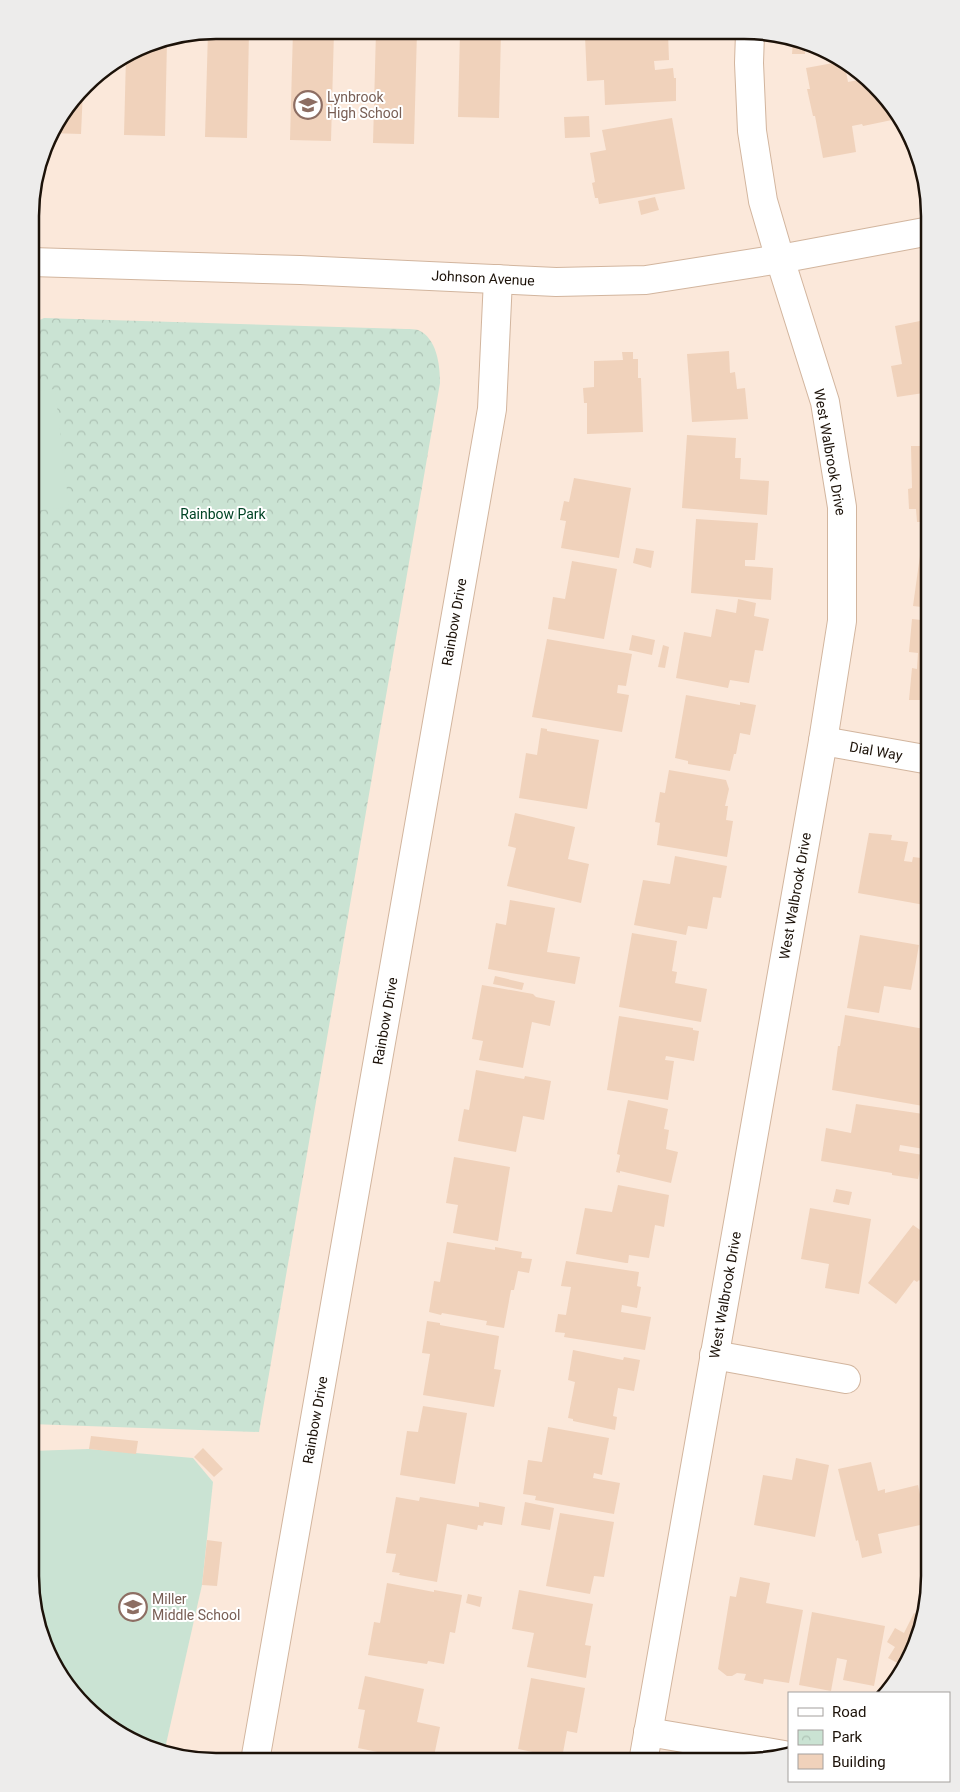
<svg xmlns="http://www.w3.org/2000/svg" width="960" height="1792" font-family="Roboto,sans-serif">
	<defs>
		<pattern id="park-crowns" width="20" height="18" patternUnits="userSpaceOnUse" patternTransform="scale(1.25)"><rect width="20" height="18" fill="#cae3d3"/><path d="M2 6a3 3 0 1 1 6 0M12 15a3 3 0 1 1 6 0" fill="none" stroke="#adc2b4"/></pattern>
	</defs>
	<rect width="100%" height="100%" fill="#fbe8da"/>
	<path fill="url(#park-crowns)" d="M44,318L406,329C410,329 415,329 418,330C437,338 440,365 440,383L259,1432L30,1424L31,324Z"/>
	<g fill="#cae3d3">
		<polygon points="55,389 69,507 31,511 31,392"/>
		<polygon points="89,1449 193,1458 213,1482 202,1585 164,1753 144,1748 102,1724 61,1680 40,1637 30,1577 30,1451"/>
	</g>
	<g fill="#f0d2bb">
		<polygon points="215,30 249,30 247,138 205,137 208,31"/>
		<polygon points="293,30 334,31 331,141 290,140"/>
		<polygon points="376,31 417,31 414,144 373,143"/>
		<polygon points="460,32 501,32 499,118 458,117"/>
		<polygon points="601,33 668,33 669,60 654,61 655,70 673,68 674,78 676,78 676,101 605,105 604,80 587,81 585,36 601,35"/>
		<polygon points="167,40 165,136 124,135 126,56 145,44"/>
		<polygon points="793,42 805,42 805,54 792,54"/>
		<polygon points="844,61 848,82 869,78 889,101 892,120 863,126 862,124 852,126 856,152 823,158 815,116 813,116 807,89 810,89 806,68"/>
		<polygon points="83,90 81,134 49,133 56,125"/>
		<polygon points="899,113 914,144 904,145"/>
		<polygon points="589,116 590,137 565,138 564,117"/>
		<polygon points="672,118 685,189 599,204 598,198 595,198 592,183 595,182 590,153 606,150 602,130"/>
		<polygon points="655,197 659,210 641,215 638,201"/>
		<polygon points="930,319 930,392 897,397 891,366 902,364 895,326"/>
		<polygon points="729,351 730,373 735,372 737,389 745,388 748,419 692,422 687,354"/>
		<polygon points="622,352 633,352 633,359 638,359 638,378 641,378 643,432 587,434 587,403 584,403 583,388 594,387 594,361 623,360"/>
		<polygon points="687,435 736,438 735,458 741,458 740,479 769,481 767,515 682,508"/>
		<polygon points="911,446 930,446 930,522 917,522 916,509 909,509 908,489 912,488"/>
		<polygon points="574,478 631,488 619,558 561,548 566,521 560,520 564,501 569,502"/>
		<polygon points="696,519 758,523 755,560 745,560 745,566 773,568 771,600 691,593"/>
		<polygon points="923,534 930,535 930,608 913,606"/>
		<polygon points="636,548 654,551 651,568 633,563"/>
		<polygon points="572,561 617,569 604,639 548,629 553,597 565,599"/>
		<polygon points="738,599 756,603 754,616 769,619 763,651 755,650 749,683 730,680 728,688 676,678 684,632 711,637 716,609 736,613"/>
		<polygon points="912,619 930,621 930,700 909,700 912,668 917,669 918,653 909,652"/>
		<polygon points="632,635 655,640 652,655 629,650"/>
		<polygon points="547,639 632,654 626,686 618,685 617,693 629,695 622,732 532,717"/>
		<polygon points="663,645 669,647 665,668 658,667"/>
		<polygon points="686,695 740,705 740,702 756,705 750,735 740,733 736,754 734,754 730,771 688,764 688,761 675,758"/>
		<polygon points="541,728 547,729 547,731 599,740 587,809 519,798 526,753 537,755"/>
		<polygon points="669,770 726,780 729,789 725,806 728,806 726,820 733,821 727,857 657,845 660,823 655,822 660,792 665,793"/>
		<polygon points="515,813 575,827 568,859 589,864 581,903 507,886 516,848 508,846"/>
		<polygon points="926,831 930,832 930,906 858,893 869,833 892,835 891,840 908,842 904,861 912,862 913,857 921,858"/>
		<polygon points="675,856 727,866 721,898 713,897 707,929 688,926 686,935 634,925 643,880 670,884"/>
		<polygon points="510,900 555,908 547,952 580,957 575,984 488,969 496,923 506,925"/>
		<polygon points="632,933 677,941 672,971 677,972 675,983 707,989 701,1022 619,1007"/>
		<polygon points="860,935 919,945 911,990 884,986 879,1013 847,1008"/>
		<polygon points="495,976 524,983 522,990 493,984"/>
		<polygon points="482,985 533,994 536,997 555,1001 550,1026 532,1022 523,1068 479,1060 483,1041 472,1039"/>
		<polygon points="845,1015 930,1030 930,1069 923,1106 832,1090 838,1046 840,1046"/>
		<polygon points="619,1016 693,1028 693,1030 699,1031 694,1061 666,1056 665,1060 674,1061 668,1100 607,1090"/>
		<polygon points="476,1070 524,1079 525,1076 551,1081 544,1120 523,1116 516,1152 458,1141 464,1109 469,1110"/>
		<polygon points="628,1100 668,1109 664,1129 669,1130 666,1149 678,1152 671,1183 620,1171 620,1173 616,1172 620,1155 617,1154"/>
		<polygon points="856,1104 930,1115 930,1150 900,1145 899,1151 923,1155 918,1179 892,1175 892,1173 821,1161 826,1128 851,1133"/>
		<polygon points="454,1157 510,1167 498,1241 453,1233 458,1205 446,1203"/>
		<polygon points="618,1185 669,1195 664,1227 655,1225 649,1258 629,1255 628,1263 626,1263 576,1254 585,1208 612,1212"/>
		<polygon points="836,1189 852,1192 849,1205 833,1202"/>
		<polygon points="810,1208 871,1219 859,1294 825,1288 829,1264 801,1259"/>
		<polygon points="913,1225 930,1237 930,1303 921,1296 928,1286 919,1280 917,1282 914,1280 896,1304 868,1283"/>
		<polygon points="447,1242 495,1250 495,1247 522,1252 521,1258 532,1259 529,1273 518,1271 514,1290 511,1290 504,1328 486,1325 487,1321 442,1313 441,1315 429,1312 434,1281 440,1282"/>
		<polygon points="566,1261 639,1272 637,1286 641,1287 637,1308 622,1305 621,1312 651,1317 645,1350 564,1337 565,1333 555,1332 558,1314 566,1315 571,1287 561,1286"/>
		<polygon points="427,1321 440,1323 440,1325 499,1336 494,1369 501,1370 494,1407 423,1395 430,1354 422,1353"/>
		<polygon points="573,1350 623,1360 624,1357 640,1360 634,1391 618,1388 613,1416 617,1417 615,1430 573,1421 573,1419 568,1418 575,1382 568,1380"/>
		<polygon points="423,1406 467,1413 455,1484 400,1475 407,1431 418,1432"/>
		<polygon points="930,1411 930,1434 920,1428"/>
		<polygon points="548,1427 609,1438 602,1475 594,1473 593,1478 620,1483 614,1514 535,1500 536,1496 523,1494 528,1460 542,1462"/>
		<polygon points="91,1436 138,1441 136,1454 89,1449"/>
		<polygon points="203,1448 223,1469 214,1477 194,1457"/>
		<polygon points="796,1458 829,1465 815,1537 754,1525 763,1475 792,1480"/>
		<polygon points="871,1462 878,1491 885,1489 885,1493 918,1485 923,1508 930,1506 930,1517 924,1519 925,1524 878,1534 882,1553 862,1558 858,1540 856,1541 838,1469"/>
		<polygon points="396,1497 419,1501 420,1497 479,1507 479,1502 505,1507 502,1525 484,1522 483,1526 478,1525 477,1530 447,1524 437,1582 399,1575 400,1573 392,1572 396,1554 386,1553"/>
		<polygon points="525,1502 554,1508 550,1530 521,1525"/>
		<polygon points="560,1513 614,1522 604,1577 594,1576 590,1594 546,1586"/>
		<polygon points="207,1540 222,1542 217,1586 202,1585"/>
		<polygon points="740,1577 770,1583 766,1603 803,1610 789,1683 764,1679 763,1684 744,1680 746,1674 737,1673 732,1676 727,1676 718,1669 730,1596 736,1597"/>
		<polygon points="387,1583 434,1592 434,1590 462,1595 455,1633 450,1632 444,1664 428,1661 427,1664 368,1655 374,1622 380,1623"/>
		<polygon points="519,1590 593,1604 585,1645 591,1646 586,1678 527,1667 534,1633 512,1629"/>
		<polygon points="468,1594 482,1597 480,1607 466,1603"/>
		<polygon points="812,1612 885,1626 874,1686 843,1680 847,1660 837,1658 831,1691 799,1685"/>
		<polygon points="914,1613 923,1618 916,1647 905,1667 888,1658 895,1647 887,1642 895,1628 904,1633"/>
		<polygon points="365,1676 424,1689 417,1722 440,1727 433,1761 411,1761 406,1760 407,1758 358,1748 365,1710 358,1709"/>
		<polygon points="531,1678 585,1688 577,1733 567,1731 562,1758 518,1749"/>
	</g>
	<g fill="none" stroke-linecap="round" stroke-linejoin="round">
		<defs>
			<g id="minor">
				<polyline points="823,741 930,760"/>
				<polyline points="714,1355 846,1379"/>
				<polyline points="648,1732 784,1755"/>
				<polyline points="643,1762 823,741 842,621 842,507 825,402 780,259 763,201 752,131 749,63 750,33"/>
			</g>
			<g id="tertiary">
				<polyline points="31,262 300,270 556,282 646,280 780,259 930,231"/>
				<polyline points="255,1761 492,409 498,279"/>
			</g>
		</defs>
		<use href="#minor" stroke="#d2b59e" stroke-width="30"/>
		<use href="#tertiary" stroke="#d2b59e" stroke-width="30"/>
		<use href="#minor" stroke="#fff" stroke-width="28"/>
		<use href="#tertiary" stroke="#fff" stroke-width="28"/>
	</g>
	<defs>
		<symbol id="school-ring" viewBox="-11 -11 22 22"><circle r="9.5" fill="#fff" stroke="#8d6e63" stroke-width="1.5"/><path d="M0-5L7-2L0 1L-7-2ZM-4 1L0 2.5L4 1V4Q0 6-4 4Z" fill="#8d6e63"/></symbol>
	</defs>
	<g fill-rule="evenodd">
		<use href="#school-ring" x="292" y="89" width="32" height="32"/>
		<use href="#school-ring" x="117" y="1591" width="32" height="32"/>
	</g>
	<g text-anchor="middle" dominant-baseline="central" stroke-width="4" stroke-linejoin="round" paint-order="stroke">
		<g font-size="14" fill="#785e54" stroke="#fff" text-anchor="start">
			<text x="327" y="97">Lynbrook<tspan x="327" dy="16">High School</tspan></text>
			<text x="152" y="1599">Miller<tspan x="152" dy="16">Middle School</tspan></text>
		</g>
		<g font-size="14" fill="#1c1209" stroke="#fff">
			<text transform="translate(483 278) rotate(3)">Johnson Avenue</text>
			<text transform="translate(830 452) rotate(80)">West Walbrook Drive</text>
			<text transform="translate(454 622) rotate(-80)">Rainbow Drive</text>
			<text transform="translate(876 751) rotate(10)">Dial Way</text>
			<text transform="translate(795 896) rotate(-80)">West Walbrook Drive</text>
			<text transform="translate(385 1021) rotate(-80)">Rainbow Drive</text>
			<text transform="translate(725 1295) rotate(-80)">West Walbrook Drive</text>
			<text transform="translate(315 1420) rotate(-80)">Rainbow Drive</text>
		</g>
		<g font-size="14" fill="#004325" stroke="#fff">
			<text x="223" y="514">Rainbow Park</text>
		</g>
	</g>
	<path d="M0 0H960V1792H0ZM216 39H744A177 177 0 0 1 921 216V1576A177 177 0 0 1 744 1753H216A177 177 0 0 1 39 1576V216A177 177 0 0 1 216 39Z" fill="#edeceb" fill-rule="evenodd"/>
	<path fill="none" stroke="#1c1209" stroke-width="2.5" d="M216 39H744A177 177 0 0 1 921 216V1576A177 177 0 0 1 744 1753H216A177 177 0 0 1 39 1576V216A177 177 0 0 1 216 39Z"/>
	<rect x="788" y="1692" width="162" height="90" fill="#ffffff" stroke="#a4a09d"/>
	<rect x="798" y="1708" width="25" height="8" fill="#ffffff" stroke="#a4a09d"/>
	<text x="832" y="1717" font-size="15" fill="#1c1209">Road</text>
	<rect x="798" y="1730" width="25" height="15" fill="url(#park-crowns)" stroke="#a4a09d"/>
	<text x="832" y="1742" font-size="15" fill="#1c1209">Park</text>
	<rect x="798" y="1754" width="25" height="15" fill="#f0d2bb" stroke="#a4a09d"/>
	<text x="832" y="1767" font-size="15" fill="#1c1209">Building</text>
</svg>
